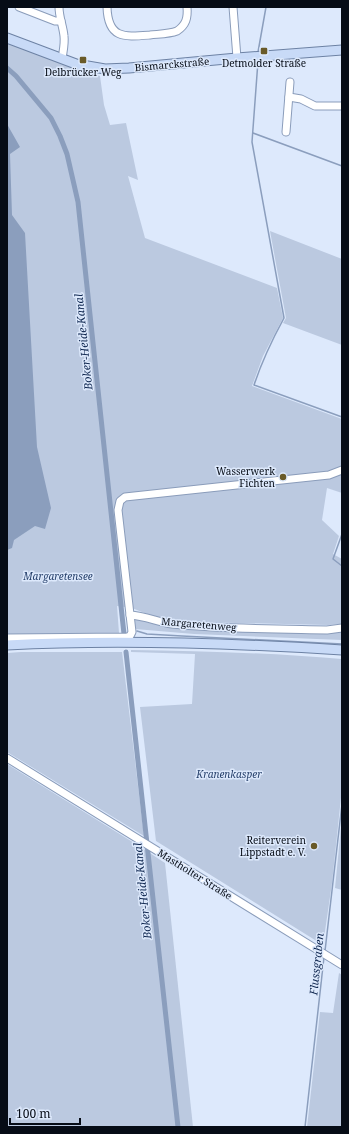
<svg xmlns="http://www.w3.org/2000/svg" width="349" height="1134" font-family="'Noto Serif',serif">
	<rect width="100%" height="100%" fill="#dde9fc"/>
	<g fill="#bbc9e0">
		<polygon points="7,40 58,59 75,69 100,76 104,105 110,125 126,123 138,180 128,176 145,238 277,288 283,318 263,356 252,386 342,419 342,493 327,488 322,520 339,536 333,554 342,559 342,624 328,625 195,622 170,620 152,616 132,608 117,606 119,633 7,636"/>
		<polygon points="270,231 342,259 342,345 283,323 286,318"/>
		<polygon points="135,620 138,620 169,627 205,630 326,633 342,632 342,640 194,634 135,629 134,622"/>
		<path d="M131,650C201,651 272,653 342,659V788L332,883L323,945L156,841L140,707L192,704L195,654L131,652Z"/>
		<polygon points="21,652 122,652 144,836 7,752 7,653"/>
		<polygon points="7,764 139,846 165,863 193,1127 7,1127"/>
		<polygon points="342,817 342,890 335,888"/>
		<polygon points="339,973 342,975 342,1127 307,1127 320,1012 333,1013"/>
	</g>
	<polygon fill="#8b9ebd" points="7,124 20,147 10,154 12,215 25,233 37,447 51,508 45,529 35,526 14,540 12,548 7,550"/>
	<g fill="none" stroke-linecap="round" stroke-linejoin="round">
		<g stroke="#8b9ebd" stroke-width="1.5">
			<polyline points="258,52 266,7"/>
			<path d="M258,61L252,142L284,318C272,340 262,361 254,385L342,417"/>
			<polyline points="253,133 342,166"/>
			<polyline points="342,534 333,559 342,566"/>
			<polyline points="137,631 147,634 182,636 342,644"/>
			<polyline points="325,951 342,804"/>
			<polyline points="305,1127 324,957"/>
		</g>
		<g stroke="#8b9ebd" stroke-width="5">
			<polyline points="7,68 16,76 51,118 60,136 67,154 78,202 124,634"/>
			<polyline points="126,652 178,1127"/>
		</g>
		<defs>
			<g id="minor">
				<polyline points="19,7 55,21 61,21"/>
				<path d="M59,7C59,17 63,26 64,36C65,44 63,51 62,59"/>
				<path d="M107,7C108,39 124,37 150,35C159,34 169,34 177,31C186,25 188,18 187,7"/>
				<polyline points="233,7 237,58"/>
				<polyline points="289,97 301,99 315,106 342,106"/>
				<polyline points="286,132 290,82"/>
				<path d="M130,615C145,616 158,622 172,624C224,629 275,629 327,630L342,628"/>
				<polyline points="7,638 127,637 130,636 132,632 118,510 120,501 125,497 329,475 342,470"/>
				<polyline points="7,758 342,965"/>
			</g>
			<g id="major">
				<polyline points="7,38 76,64 105,69 129,68 237,58 342,50"/>
				<path d="M7,645C119,639 230,643 342,650"/>
			</g>
		</defs>
		<use href="#minor" stroke="#8a9cba" stroke-width="9"/>
		<use href="#major" stroke="#6d82a4" stroke-width="11"/>
		<use href="#minor" stroke="#fff" stroke-width="7"/>
		<use href="#major" stroke="#c8daf7" stroke-width="9"/>
	</g>
	<g fill="#695a28" stroke="#dde9fc" stroke-width="1.5">
		<rect x="260" y="47" width="8" height="8" rx="2"/>
		<rect x="79" y="56" width="8" height="8" rx="2"/>
		<circle cx="283" cy="477" r="4"/>
		<circle cx="314" cy="846" r="4"/>
	</g>
	<g text-anchor="middle" dominant-baseline="central" stroke-width="3" stroke-linejoin="round" paint-order="stroke">
		<g font-size="10" fill="#060c16" stroke="#dde9fc">
			<text x="264" y="63">Detmolder Straße</text>
			<text x="83" y="72">Delbrücker Weg</text>
			<text x="275" y="471" text-anchor="end">Wasserwerk<tspan x="275" dy="12">Fichten</tspan></text>
			<text x="306" y="840" text-anchor="end">Reiterverein<tspan x="306" dy="12">Lippstadt e. V.</tspan></text>
		</g>
		<g font-size="10" fill="#060c16" stroke="#dde9fc">
			<text transform="translate(172 64) rotate(-5)">Bismarckstraße</text>
			<text transform="translate(199 624) rotate(5)">Margaretenweg</text>
			<text transform="translate(195 874) rotate(32)">Mastholter Straße</text>
		</g>
		<g font-size="10" font-style="italic" fill="#253f6a" stroke="#dde9fc">
			<text x="58" y="576">Margaretensee</text>
			<text x="229" y="774">Kranenkasper</text>
		</g>
		<g font-size="11" font-style="italic" fill="#0f2750" stroke="#dde9fc">
			<text transform="translate(83 342) rotate(-96)">Boker-Heide-Kanal</text>
			<text transform="translate(142 891) rotate(-96)">Boker-Heide-Kanal</text>
			<text transform="translate(316 964) rotate(-84)">Flussgraben</text>
		</g>
	</g>
	<rect width="349" height="1134" fill="none" stroke="#060c16" stroke-width="16"/>
	<path d="M10 1118v6h70v-6" fill="none" stroke="#060c16" stroke-width="2"/>
	<text x="16" y="1118" font-size="12" fill="#060c16" stroke="#dde9fc" stroke-width="3" paint-order="stroke">100 m</text>
</svg>
